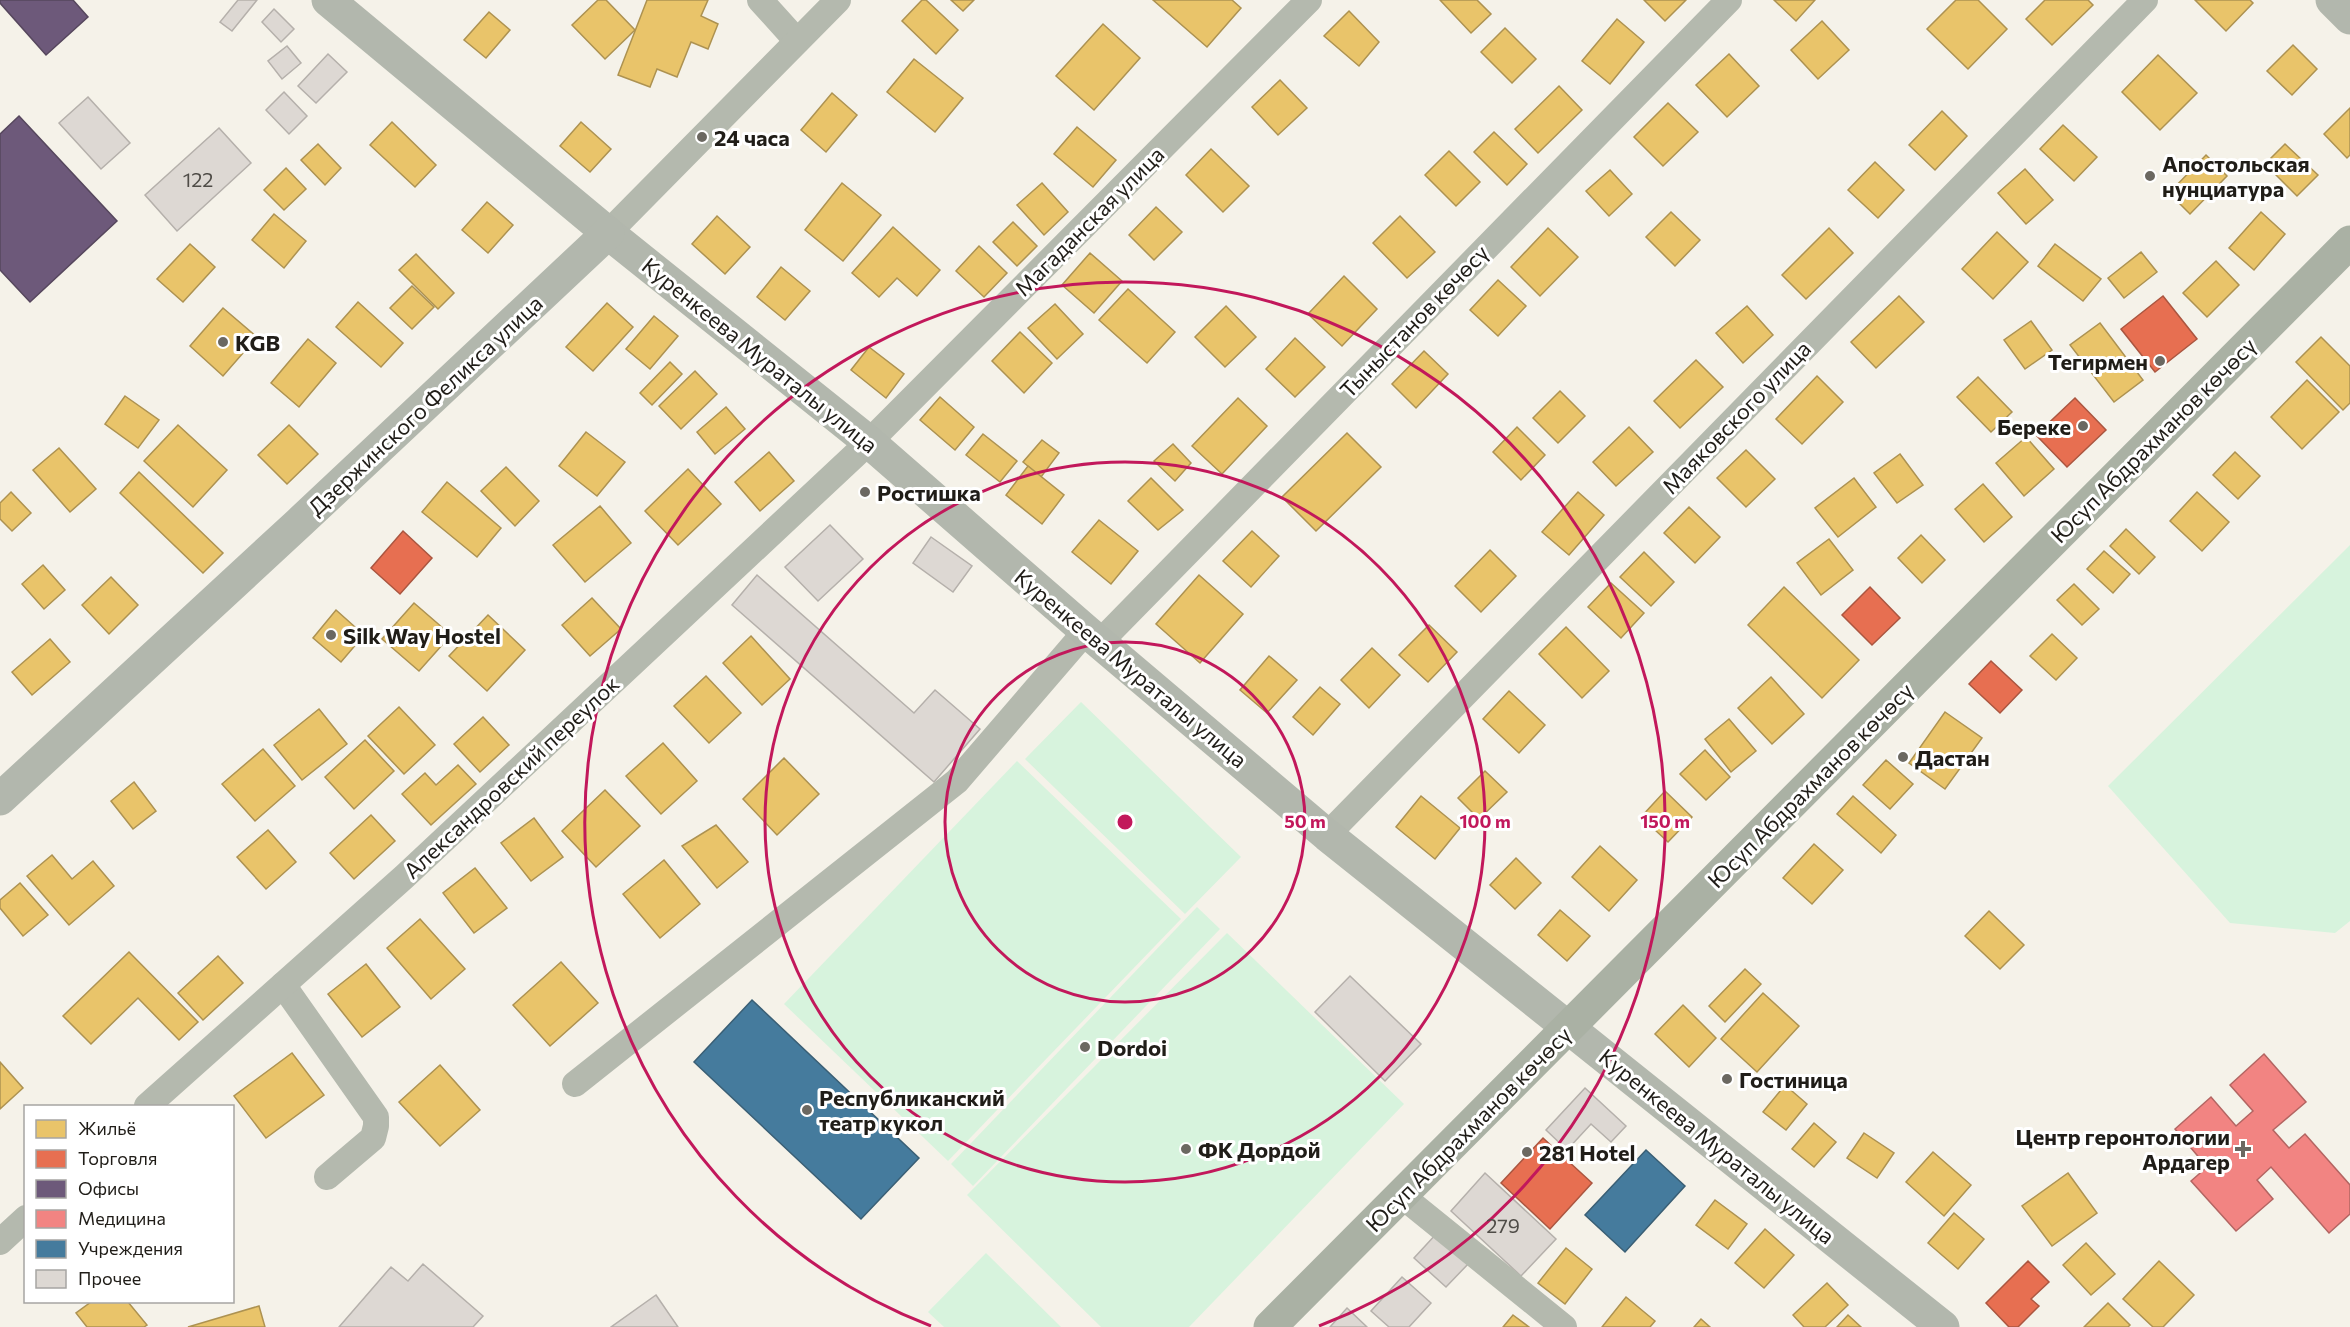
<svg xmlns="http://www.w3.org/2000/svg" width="2350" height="1327" font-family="Commissioner,sans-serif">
	<rect width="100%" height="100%" fill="#f5f2e9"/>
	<g fill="#d7f3dd">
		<polygon points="2350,545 2350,921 2335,933 2230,923 2108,786"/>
		<polygon points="1081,702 1241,857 1185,914 1025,759"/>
		<polygon points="1017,761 1181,919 948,1161 784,1004"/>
		<polygon points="1197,907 1220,929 973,1186 951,1164"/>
		<polygon points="1227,933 1404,1104 1189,1327 1101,1327 967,1195"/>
		<polygon points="986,1253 1061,1327 944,1327 928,1312"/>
	</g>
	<g fill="#e9c46a" stroke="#ad9251" stroke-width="1.5">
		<polygon points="598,0 606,0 635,30 605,59 572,25"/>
		<polygon points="647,0 708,0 701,16 718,24 708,49 691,42 677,77 657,69 650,87 618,75"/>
		<polygon points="922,0 926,0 958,30 936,54 902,21"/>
		<polygon points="951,0 974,0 963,11"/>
		<polygon points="1153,0 1232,0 1241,8 1207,47"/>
		<polygon points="1440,0 1477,0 1491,14 1471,33"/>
		<polygon points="1644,0 1686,0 1665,21"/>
		<polygon points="1774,0 1815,0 1796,21"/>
		<polygon points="1956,0 1978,0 2007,29 1968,69 1927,29"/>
		<polygon points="2045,0 2088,0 2093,5 2052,45 2026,19"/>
		<polygon points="2195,0 2250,0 2253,3 2226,31"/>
		<polygon points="1349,11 1379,42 1359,66 1324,36"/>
		<polygon points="489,12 510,30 486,58 464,40"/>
		<polygon points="1617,19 1644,42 1610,84 1582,61"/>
		<polygon points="1822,21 1849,50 1818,79 1791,50"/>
		<polygon points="1103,24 1140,58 1094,110 1056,76"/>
		<polygon points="1505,28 1536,59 1512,83 1481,52"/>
		<polygon points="2293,45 2317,69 2292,95 2267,71"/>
		<polygon points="1729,54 1759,86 1727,117 1696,85"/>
		<polygon points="2158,55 2197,93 2160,130 2122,92"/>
		<polygon points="914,59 963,98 935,132 887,92"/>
		<polygon points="1280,80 1307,108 1278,135 1252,107"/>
		<polygon points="1559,86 1582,110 1538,153 1515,129"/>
		<polygon points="832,93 857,115 826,152 801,130"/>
		<polygon points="1668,103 1698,132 1663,166 1634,137"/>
		<polygon points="2350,108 2350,155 2347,158 2324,134"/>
		<polygon points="1942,111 1967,136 1935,170 1909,145"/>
		<polygon points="392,122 436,165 415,187 370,145"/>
		<polygon points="581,122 611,149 590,172 560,146"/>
		<polygon points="2063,125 2097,157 2074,181 2040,149"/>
		<polygon points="1077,127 1116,160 1093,187 1054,154"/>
		<polygon points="1494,132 1527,164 1507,185 1474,152"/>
		<polygon points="318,144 341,168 325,185 301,160"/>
		<polygon points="2285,144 2318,175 2297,196 2265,164"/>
		<polygon points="1211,149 1249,186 1223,212 1186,175"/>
		<polygon points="1449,151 1480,182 1456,206 1425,175"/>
		<polygon points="2206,155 2227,176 2190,214 2169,193"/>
		<polygon points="1875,162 1904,190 1878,218 1848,190"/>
		<polygon points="286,168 306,189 284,210 264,190"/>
		<polygon points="2025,169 2053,200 2026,224 1998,193"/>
		<polygon points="1610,170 1632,194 1609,216 1586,191"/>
		<polygon points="842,183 881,215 843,261 805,230"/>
		<polygon points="1042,183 1068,212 1044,235 1017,205"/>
		<polygon points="487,202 513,225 488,253 462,230"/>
		<polygon points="1156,207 1182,232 1154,260 1129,235"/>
		<polygon points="1671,212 1700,240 1675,266 1646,237"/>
		<polygon points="2261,212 2285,234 2254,270 2229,248"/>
		<polygon points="274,214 306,241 284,268 252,240"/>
		<polygon points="717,216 750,247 725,274 692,244"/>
		<polygon points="1400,216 1435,252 1407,278 1373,243"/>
		<polygon points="1013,222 1037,246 1017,266 993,242"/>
		<polygon points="893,227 940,270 917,296 897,278 879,297 852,273"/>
		<polygon points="1548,228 1578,257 1540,296 1511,267"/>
		<polygon points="1829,228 1853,253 1806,299 1782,275"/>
		<polygon points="1997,232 2028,262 1993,299 1962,269"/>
		<polygon points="190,244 215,267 183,302 157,279"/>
		<polygon points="2055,244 2101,279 2083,301 2038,266"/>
		<polygon points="979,246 1007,273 984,297 956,271"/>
		<polygon points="2141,252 2157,272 2124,298 2108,278"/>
		<polygon points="1090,253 1122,281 1094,313 1062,285"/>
		<polygon points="416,254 454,293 438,309 399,270"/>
		<polygon points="2216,261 2239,285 2207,317 2183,293"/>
		<polygon points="781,267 810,291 785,320 757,297"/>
		<polygon points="1344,276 1377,309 1342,346 1308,314"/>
		<polygon points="1498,280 1526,306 1498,336 1470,310"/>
		<polygon points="412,286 434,307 412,329 390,308"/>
		<polygon points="1128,289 1175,332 1147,363 1099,320"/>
		<polygon points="1899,296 1924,322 1876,368 1851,342"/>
		<polygon points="358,302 403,343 381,367 336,327"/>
		<polygon points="607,303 633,327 593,371 566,347"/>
		<polygon points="1055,304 1083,334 1057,359 1028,328"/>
		<polygon points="1226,306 1256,337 1225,367 1195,337"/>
		<polygon points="1747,306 1773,335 1743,363 1716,333"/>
		<polygon points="223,308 257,337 223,376 190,346"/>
		<polygon points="654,316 678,336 650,369 626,349"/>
		<polygon points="2031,321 2052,350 2025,369 2004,340"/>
		<polygon points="2100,323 2143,380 2114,402 2070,345"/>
		<polygon points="1020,332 1052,363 1024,393 992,361"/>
		<polygon points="2321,337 2350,366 2350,403 2343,410 2296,362"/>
		<polygon points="1295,338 1325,367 1295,397 1266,369"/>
		<polygon points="308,339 336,363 299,407 271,383"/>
		<polygon points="869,347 904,374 886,398 851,370"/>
		<polygon points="1424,351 1448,374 1416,408 1392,384"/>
		<polygon points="1696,360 1723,387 1680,428 1654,401"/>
		<polygon points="670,362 682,374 652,405 640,393"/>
		<polygon points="695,371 717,394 681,429 659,406"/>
		<polygon points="1817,376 1843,402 1802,444 1776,419"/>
		<polygon points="1978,377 2012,412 1991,432 1957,397"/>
		<polygon points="2307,380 2339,412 2302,449 2271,417"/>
		<polygon points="1560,391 1585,416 1558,443 1533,418"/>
		<polygon points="125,396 159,420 138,448 105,424"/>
		<polygon points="940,397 974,427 955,450 920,420"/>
		<polygon points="1238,398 1267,426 1222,474 1192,446"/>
		<polygon points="726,407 745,429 715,454 697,432"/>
		<polygon points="178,425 227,470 193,507 144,461"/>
		<polygon points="289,425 318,454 287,484 258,455"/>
		<polygon points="1517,427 1545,455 1521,480 1493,452"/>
		<polygon points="1629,427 1653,452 1616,486 1593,462"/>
		<polygon points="586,432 625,462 597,496 559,466"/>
		<polygon points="1347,433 1381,467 1316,531 1282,497"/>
		<polygon points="983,434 1017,461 1000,482 966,455"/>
		<polygon points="2026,437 2054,469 2024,496 1996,463"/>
		<polygon points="1042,440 1059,453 1041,477 1023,462"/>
		<polygon points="1173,444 1191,463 1175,481 1154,461"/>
		<polygon points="59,448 96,489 70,512 33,470"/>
		<polygon points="1746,450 1775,479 1746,507 1717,478"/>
		<polygon points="769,452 794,481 760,511 735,482"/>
		<polygon points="2235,452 2260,476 2238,499 2213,475"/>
		<polygon points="1900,454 1923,485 1897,503 1874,473"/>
		<polygon points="1028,466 1064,495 1042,524 1006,495"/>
		<polygon points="506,467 539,501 515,526 481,491"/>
		<polygon points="688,469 721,504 678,545 645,511"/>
		<polygon points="139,472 223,553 203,573 120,493"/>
		<polygon points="1151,478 1183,510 1158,530 1128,501"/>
		<polygon points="1854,478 1876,507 1838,537 1815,508"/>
		<polygon points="447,482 501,528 477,557 422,512"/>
		<polygon points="1983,484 2012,517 1984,542 1955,509"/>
		<polygon points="11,492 31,513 12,531 0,519 0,503"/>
		<polygon points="1578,492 1604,515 1569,555 1542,532"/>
		<polygon points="2197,492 2229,522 2202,551 2170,521"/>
		<polygon points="600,506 631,543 585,582 553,545"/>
		<polygon points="1689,507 1720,537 1695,563 1664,533"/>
		<polygon points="1099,520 1138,551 1111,584 1072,552"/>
		<polygon points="2126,529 2155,557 2139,574 2110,546"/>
		<polygon points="1252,531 1279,556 1251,587 1223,561"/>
		<polygon points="1921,535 1945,560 1922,583 1898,558"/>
		<polygon points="1829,539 1853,570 1821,595 1797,563"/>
		<polygon points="1490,550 1516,576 1481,612 1455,586"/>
		<polygon points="2104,551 2130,574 2113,593 2087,569"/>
		<polygon points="1644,552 1674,582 1651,606 1620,577"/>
		<polygon points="43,565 65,590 44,609 22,584"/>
		<polygon points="1199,575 1243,614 1200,663 1156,624"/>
		<polygon points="111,577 138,605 109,634 82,605"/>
		<polygon points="1611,583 1644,613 1621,638 1588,607"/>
		<polygon points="2074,584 2099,609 2082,625 2057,600"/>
		<polygon points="1784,587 1859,660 1822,698 1748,625"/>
		<polygon points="592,598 621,629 590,656 562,625"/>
		<polygon points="414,603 451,635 419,671 382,639"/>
		<polygon points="336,610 364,635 341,662 313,638"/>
		<polygon points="488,615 525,650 487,691 449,656"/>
		<polygon points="1429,625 1457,652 1428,682 1399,655"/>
		<polygon points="1566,627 1609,671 1582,698 1539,654"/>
		<polygon points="2052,634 2077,658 2056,680 2030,656"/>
		<polygon points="751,636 790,679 762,705 723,663"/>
		<polygon points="50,639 70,662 32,695 12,672"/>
		<polygon points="1372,648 1400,675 1369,708 1341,680"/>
		<polygon points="1269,656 1297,680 1267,713 1240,690"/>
		<polygon points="706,676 741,713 709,743 674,706"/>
		<polygon points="1771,677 1804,714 1772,744 1738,708"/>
		<polygon points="1320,687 1340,704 1313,735 1293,717"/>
		<polygon points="1509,691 1545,725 1519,753 1483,719"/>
		<polygon points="399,707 435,745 404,774 368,736"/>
		<polygon points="319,709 347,744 302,780 274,745"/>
		<polygon points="1945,712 1982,738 1945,789 1909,763"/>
		<polygon points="483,717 509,745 480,772 454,744"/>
		<polygon points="1729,719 1756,751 1731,772 1705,739"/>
		<polygon points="365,740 394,771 354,809 325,777"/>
		<polygon points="663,743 697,781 661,814 626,776"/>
		<polygon points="263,749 295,786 255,821 222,784"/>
		<polygon points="1705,750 1730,777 1706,800 1680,774"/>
		<polygon points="784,758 819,794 777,835 743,799"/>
		<polygon points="1886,760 1913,784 1890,809 1863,785"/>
		<polygon points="458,765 476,784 431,825 402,794 425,773 436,785"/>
		<polygon points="1485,771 1507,792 1479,819 1458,798"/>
		<polygon points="134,782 156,811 133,829 111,801"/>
		<polygon points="605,790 640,826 596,867 562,831"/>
		<polygon points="1665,791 1692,817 1668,842 1641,817"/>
		<polygon points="1421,796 1460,828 1435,859 1396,827"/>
		<polygon points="1853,796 1896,835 1881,853 1837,814"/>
		<polygon points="371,815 395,841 354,879 330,853"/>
		<polygon points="534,818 563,857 531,881 501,843"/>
		<polygon points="716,825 748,862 717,888 682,846"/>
		<polygon points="268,830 296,862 266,889 237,857"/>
		<polygon points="1814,844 1843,870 1812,904 1783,878"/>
		<polygon points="1600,846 1637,880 1609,911 1572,877"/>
		<polygon points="52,855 72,879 93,861 114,886 69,925 27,876"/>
		<polygon points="1516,858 1541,883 1515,909 1490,885"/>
		<polygon points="664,860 700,904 660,938 623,894"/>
		<polygon points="475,868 507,908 474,933 443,893"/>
		<polygon points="20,883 48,915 23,936 0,908 0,900"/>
		<polygon points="1560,910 1590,936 1567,961 1538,935"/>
		<polygon points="1989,911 2024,945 2000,969 1965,936"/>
		<polygon points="420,919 465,969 431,999 387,948"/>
		<polygon points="129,952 198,1022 179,1040 138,998 91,1044 63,1016"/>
		<polygon points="218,956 243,983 203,1020 178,993"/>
		<polygon points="561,962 598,1003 550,1046 513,1005"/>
		<polygon points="366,964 400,1007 362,1037 328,994"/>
		<polygon points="1745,969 1761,984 1725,1022 1709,1006"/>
		<polygon points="1763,993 1799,1026 1757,1072 1721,1039"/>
		<polygon points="1683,1005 1716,1038 1689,1067 1655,1034"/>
		<polygon points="292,1053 324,1095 266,1138 234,1096"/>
		<polygon points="0,1062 23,1088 0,1109"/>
		<polygon points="440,1065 480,1110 440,1146 399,1102"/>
		<polygon points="1785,1085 1807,1104 1786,1130 1763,1112"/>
		<polygon points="1814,1123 1836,1142 1814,1167 1792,1149"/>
		<polygon points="1864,1133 1894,1153 1877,1178 1847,1158"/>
		<polygon points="1933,1152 1971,1185 1944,1216 1906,1182"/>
		<polygon points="2068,1173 2097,1213 2052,1246 2022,1206"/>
		<polygon points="1715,1200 1747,1224 1728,1249 1696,1225"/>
		<polygon points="1954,1213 1984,1239 1958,1269 1928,1243"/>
		<polygon points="1765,1229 1794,1255 1764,1288 1735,1263"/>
		<polygon points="2086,1243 2115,1274 2091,1295 2063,1265"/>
		<polygon points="1566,1248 1592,1269 1565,1304 1538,1283"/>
		<polygon points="2159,1261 2194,1295 2163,1327 2153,1327 2123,1299"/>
		<polygon points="1827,1283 1848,1305 1825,1327 1804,1327 1793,1315"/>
		<polygon points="1626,1297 1655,1321 1650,1327 1602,1327"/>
		<polygon points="91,1302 128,1302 147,1325 144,1327 87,1327 76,1313"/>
		<polygon points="2108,1303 2130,1325 2128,1327 2084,1327"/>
		<polygon points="259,1306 265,1327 188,1327"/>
		<polygon points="1513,1315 1529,1327 1503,1327"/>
		<polygon points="1848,1315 1861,1327 1837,1327"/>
		<polygon points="1701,1319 1710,1327 1694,1327"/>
	</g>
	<g fill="#e76f51" stroke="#ab5640" stroke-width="1.5">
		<polygon points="2163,296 2197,339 2155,372 2121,329"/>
		<polygon points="2075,398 2106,430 2067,467 2036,435"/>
		<polygon points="403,531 432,558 400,594 371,568"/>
		<polygon points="1870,587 1900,618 1872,645 1842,615"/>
		<polygon points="1991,661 2022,690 2000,713 1969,684"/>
		<polygon points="1543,1138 1592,1183 1550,1229 1501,1183"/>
		<polygon points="2028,1261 2049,1282 2031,1299 2039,1306 2018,1327 2009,1327 1986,1303"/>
	</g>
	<g fill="#6d597a" stroke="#56475d" stroke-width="1.5">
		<polygon points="0,0 73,0 88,17 46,55 0,3"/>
		<polygon points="19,116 117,221 30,302 0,270 0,134"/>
	</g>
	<polygon fill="#f28482" stroke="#b36562" stroke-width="1.5" points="2264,1054 2306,1102 2273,1130 2289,1148 2305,1134 2350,1185 2350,1214 2329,1233 2271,1167 2257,1180 2273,1199 2236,1231 2191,1181 2207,1167 2175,1129 2211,1097 2236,1126 2253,1111 2230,1085"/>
	<g fill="#457b9d" stroke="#3a5f75" stroke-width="1.5">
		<polygon points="752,1000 919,1158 861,1219 694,1062"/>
		<polygon points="1646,1150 1685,1186 1625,1252 1585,1215"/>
	</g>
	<g fill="#ddd8d3" stroke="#b5b0ab" stroke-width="1.5">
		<polygon points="238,0 257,0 232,31 220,22"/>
		<polygon points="274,9 294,29 281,42 262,22"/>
		<polygon points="287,46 301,63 282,79 268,61"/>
		<polygon points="328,54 347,72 316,103 298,86"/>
		<polygon points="284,92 307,116 289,134 266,110"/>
		<polygon points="88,97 130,143 101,169 59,123"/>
		<polygon points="219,128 251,163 177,231 145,195"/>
		<polygon points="830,525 863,559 818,601 785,567"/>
		<polygon points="931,537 972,566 953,592 913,563"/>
		<polygon points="757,575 914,713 935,690 980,729 934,782 732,605"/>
		<polygon points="1350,976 1421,1044 1385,1081 1315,1012"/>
		<polygon points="1585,1088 1626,1126 1611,1142 1591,1124 1567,1150 1546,1130"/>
		<polygon points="1485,1173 1556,1239 1521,1276 1451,1211"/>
		<polygon points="1438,1232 1470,1262 1446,1287 1414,1258"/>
		<polygon points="423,1264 483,1316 473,1327 339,1327 391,1267 408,1281"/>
		<polygon points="1402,1277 1431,1303 1409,1327 1389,1327 1371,1311"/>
		<polygon points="656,1295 678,1327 611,1327"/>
		<polygon points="1347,1308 1367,1327 1330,1327"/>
	</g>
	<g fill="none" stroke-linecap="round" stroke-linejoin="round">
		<g stroke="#b4b9ae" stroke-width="26">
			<polyline points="760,0 797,41"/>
			<polyline points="608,233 838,0"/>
			<polyline points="1100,642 1729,0"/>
			<polyline points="1327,835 2145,0"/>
			<polyline points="283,985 376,1117 376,1126 373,1138 327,1177"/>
			<polyline points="575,1084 957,781 1086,631"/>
			<polyline points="147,1106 404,877 869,442 1309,0"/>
			<polyline points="1402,1196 1564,1327"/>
			<polyline points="0,1242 26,1218"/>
		</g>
		<g stroke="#b2b7ad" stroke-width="33">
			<polyline points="328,0 608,233 869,442 1086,631 1327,835 1943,1327"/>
			<polyline points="2332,0 2350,18"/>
			<polyline points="0,799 299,523 608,233"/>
		</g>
		<polyline stroke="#aab1a4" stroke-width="33" points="1270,1327 2350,242"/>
	</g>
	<g fill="none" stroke="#c2185b" stroke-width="3">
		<circle cx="1125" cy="822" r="180"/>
		<circle cx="1125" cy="822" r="360"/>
		<path d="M931 1326A540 540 0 1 1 1319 1326"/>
	</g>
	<g fill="#6b6861" stroke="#fff" stroke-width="2">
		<circle cx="702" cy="137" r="6"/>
		<circle cx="2150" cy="176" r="6"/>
		<circle cx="223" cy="342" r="6"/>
		<circle cx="2160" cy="361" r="6"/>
		<circle cx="2083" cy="426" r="6"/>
		<circle cx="865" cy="492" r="6"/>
		<circle cx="331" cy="635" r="6"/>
		<circle cx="1903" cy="757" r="6"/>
		<circle cx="1085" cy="1047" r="6"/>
		<circle cx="1727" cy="1079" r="6"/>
		<circle cx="807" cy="1110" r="6"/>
		<circle cx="1186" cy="1149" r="6"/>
		<path d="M2240 1140h6v6h6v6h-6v6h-6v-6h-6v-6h6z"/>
		<circle cx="1527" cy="1152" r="6"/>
	</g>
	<g text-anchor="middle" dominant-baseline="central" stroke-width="6" stroke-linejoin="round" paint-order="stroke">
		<g font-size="20" fill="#4f4c47">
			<text x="198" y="179">122</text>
			<text x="1503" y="1225">279</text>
		</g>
		<g font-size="22" font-weight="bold" fill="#201d18" stroke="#fff" text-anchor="start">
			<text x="714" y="137">24 часа</text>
			<text x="2162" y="163">Апостольская<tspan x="2162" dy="25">нунциатура</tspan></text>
			<text x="235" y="342">KGB</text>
			<text x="2148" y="361" text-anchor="end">Тегирмен</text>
			<text x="2071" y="426" text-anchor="end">Береке</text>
			<text x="877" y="492">Ростишка</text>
			<text x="343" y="635">Silk Way Hostel</text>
			<text x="1915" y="757">Дастан</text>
			<text x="1097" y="1047">Dordoi</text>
			<text x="1739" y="1079">Гостиница</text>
			<text x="819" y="1097">Республиканский<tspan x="819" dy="25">театр кукол</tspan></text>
			<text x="2230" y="1136" text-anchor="end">Центр геронтологии<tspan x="2230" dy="25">Ардагер</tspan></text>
			<text x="1198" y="1149">ФК Дордой</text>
			<text x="1539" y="1152">281 Hotel</text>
		</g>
		<g font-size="22" fill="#201d18" stroke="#fff">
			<text transform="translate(1089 221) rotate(-45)">Магаданская улица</text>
			<text transform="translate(1414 321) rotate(-46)">Тыныстанов көчөсү</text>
			<text transform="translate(760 355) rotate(39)">Куренкеева Мураталы улица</text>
			<text transform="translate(425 405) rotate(-43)">Дзержинского Феликса улица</text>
			<text transform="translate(1736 417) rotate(-46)">Маяковского улица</text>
			<text transform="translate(2153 440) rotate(-45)">Юсуп Абдрахманов көчөсү</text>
			<text transform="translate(1131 668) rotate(40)">Куренкеева Мураталы улица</text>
			<text transform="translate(511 777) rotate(-43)">Александровский переулок</text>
			<text transform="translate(1810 785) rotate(-45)">Юсуп Абдрахманов көчөсү</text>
			<text transform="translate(1468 1129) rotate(-45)">Юсуп Абдрахманов көчөсү</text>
			<text transform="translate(1717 1146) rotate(39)">Куренкеева Мураталы улица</text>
		</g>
	</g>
	<circle cx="1125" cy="822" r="9" fill="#c2185b" stroke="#fff" stroke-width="3"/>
	<g font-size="18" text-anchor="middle" font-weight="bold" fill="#c2185b" stroke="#fff" stroke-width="6" stroke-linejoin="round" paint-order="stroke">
		<text x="1305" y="828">50 m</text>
		<text x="1485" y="828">100 m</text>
		<text x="1665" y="828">150 m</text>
	</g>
	<rect x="24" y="1105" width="210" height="198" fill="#ffffff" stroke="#a6a5a3" stroke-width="1.5"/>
	<rect x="36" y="1120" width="30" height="18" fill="#e9c46a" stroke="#a6a5a3" stroke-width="1.5"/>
	<text x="78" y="1135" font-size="18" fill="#201d18">Жильё</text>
	<rect x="36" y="1150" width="30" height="18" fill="#e76f51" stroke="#a6a5a3" stroke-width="1.5"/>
	<text x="78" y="1165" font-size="18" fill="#201d18">Торговля</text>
	<rect x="36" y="1180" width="30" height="18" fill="#6d597a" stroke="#a6a5a3" stroke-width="1.5"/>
	<text x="78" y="1195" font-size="18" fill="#201d18">Офисы</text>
	<rect x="36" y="1210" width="30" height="18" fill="#f28482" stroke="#a6a5a3" stroke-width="1.5"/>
	<text x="78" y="1225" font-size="18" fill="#201d18">Медицина</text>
	<rect x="36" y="1240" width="30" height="18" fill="#457b9d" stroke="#a6a5a3" stroke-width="1.5"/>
	<text x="78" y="1255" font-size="18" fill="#201d18">Учреждения</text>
	<rect x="36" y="1270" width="30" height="18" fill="#ddd8d3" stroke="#a6a5a3" stroke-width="1.5"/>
	<text x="78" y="1285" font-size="18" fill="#201d18">Прочее</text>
</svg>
